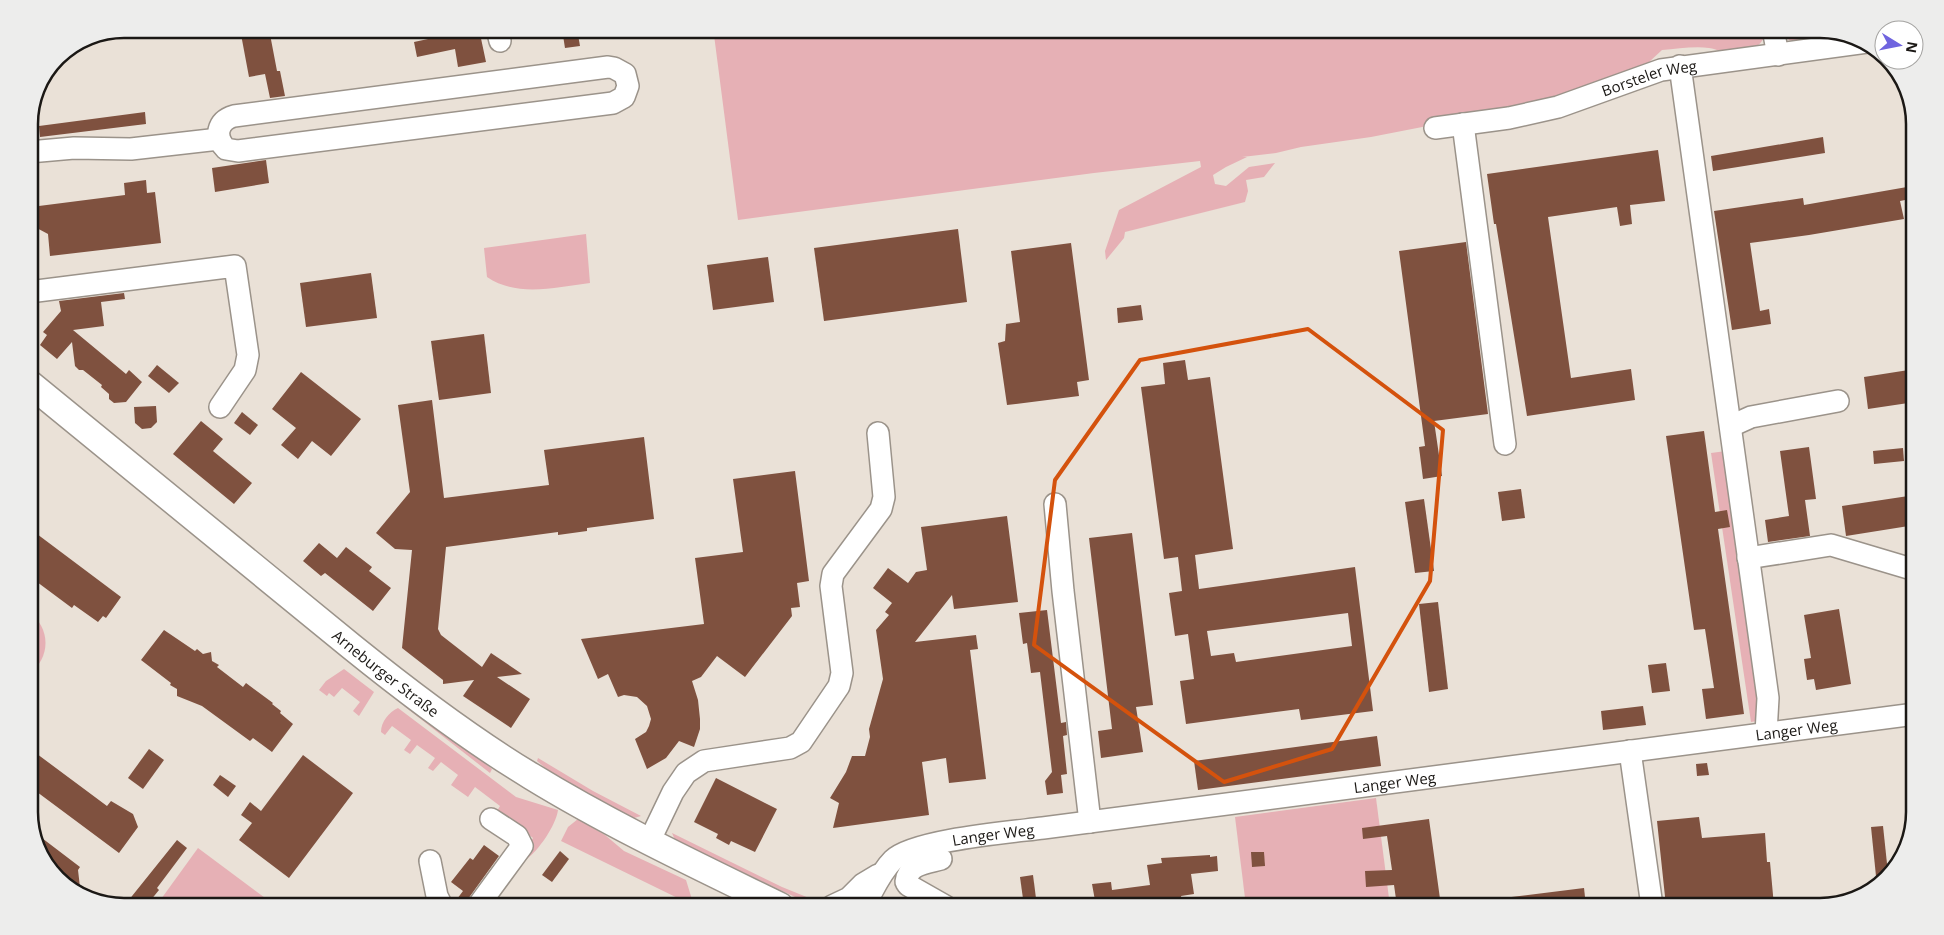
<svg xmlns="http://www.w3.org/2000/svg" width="1944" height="935" font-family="'Open Sans',sans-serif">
	<rect width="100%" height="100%" fill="#eae1d7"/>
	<g fill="#e6b0b5">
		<path d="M688,29H1766C1766,45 1747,55 1732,54C1724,54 1717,49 1709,48C1694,46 1677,49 1662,50L1648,63L1566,99L1371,137L1301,147L1276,153L1242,157H1247L1226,167L1213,175L1215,184L1226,186L1249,167L1275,163L1264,177L1246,180L1248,191L1245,202L1125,232L1124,238L1106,260L1105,251L1119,210L1201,167L1200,161L1094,173L738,220L714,35L689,37Z"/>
		<polygon points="1780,29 1820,29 1859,38 1799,44 1789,40"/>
		<path d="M586,234L590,283C556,287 518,298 487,277L484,248Z"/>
		<polygon points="1726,451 1761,700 1757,721 1751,722 1711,453"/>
		<path d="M29,612C51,628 51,658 29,674Z"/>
		<polygon points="344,669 374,692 359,716 353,711 360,702 342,688 334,697 329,693 327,696 319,690 326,681"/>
		<polygon points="404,706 407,706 463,745 492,769 490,773"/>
		<path d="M398,708L516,797L558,810C556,825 538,852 525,860L490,906L533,838L497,811L500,806L475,787L468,797L451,785L458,775L441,762L433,771L428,768L435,758L417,745L410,754L404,750L411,740L392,726L385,735L381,732C381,722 389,712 398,708Z"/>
		<polygon points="538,758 593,791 641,816 631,819 560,780 537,761"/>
		<polygon points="1376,798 1390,906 1246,906 1235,817"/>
		<polygon points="578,819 605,835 624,851 686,880 694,906 561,841 568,827"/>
		<polygon points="672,833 782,887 814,900 828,902 818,903 795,897 675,840"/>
		<polygon points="198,848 276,906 156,906"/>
	</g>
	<g fill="#7f513f" fill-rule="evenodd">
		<polygon points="240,29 269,29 277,71 280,71 285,96 270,98 265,74 249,77"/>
		<polygon points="431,29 479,29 486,62 458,67 455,49 417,57 414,42 428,39 427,33 432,32"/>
		<polygon points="562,29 577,29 580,46 565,48"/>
		<polygon points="145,112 146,124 40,137 39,126"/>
		<polygon points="1823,137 1825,153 1713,171 1711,156"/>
		<polygon points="1658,150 1665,201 1630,205 1632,224 1620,226 1617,207 1548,217 1571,378 1631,369 1635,400 1527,416 1496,224 1494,224 1487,174"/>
		<polygon points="266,160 269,183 215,192 212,168"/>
		<polygon points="146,180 147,193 155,192 161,243 50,256 48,234 33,226 31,207 125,195 124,183"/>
		<polygon points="1907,187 1910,199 1900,201 1904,219 1809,235 1750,243 1760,311 1769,309 1771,324 1732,330 1714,211 1803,198 1804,205"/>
		<polygon points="958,229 967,302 824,321 814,248"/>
		<polygon points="1466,242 1488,414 1434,421 1442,476 1423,479 1419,447 1425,446 1399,251"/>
		<polygon points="1071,243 1089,380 1077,382 1079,396 1007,405 998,343 1005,341 1006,324 1020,322 1011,251"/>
		<polygon points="768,257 774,302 713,310 707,265"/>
		<polygon points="371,273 377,318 306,327 300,283"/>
		<polygon points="124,293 125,299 101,302 104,326 73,330 126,374 129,370 142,382 126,402 114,403 109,399 109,394 101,387 102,385 83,370 79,370 75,366 72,342 57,359 40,345 47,335 43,332 61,311 59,301"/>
		<polygon points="1141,305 1143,320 1118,323 1117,308"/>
		<polygon points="484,334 491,393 439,400 431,341"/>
		<path d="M1185,360L1188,380L1210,377L1233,549L1195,555L1199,589L1355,567L1373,711L1301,720L1299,709L1186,724L1180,681L1194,679L1188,634L1175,636L1169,593L1182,591L1178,557L1164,559L1141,387L1165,384L1163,363ZM1348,613L1352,646L1236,662L1234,653L1211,656L1207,631Z"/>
		<polygon points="157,365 179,383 169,393 148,376"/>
		<polygon points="1915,369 1915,402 1868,409 1864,377"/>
		<polygon points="301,372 361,419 331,456 312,441 298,459 281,445 296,428 272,409"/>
		<polygon points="432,400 444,498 549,485 544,450 644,437 654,519 587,528 587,531 558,535 558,532 446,547 438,629 441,635 482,667 491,653 522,674 497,677 530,699 511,728 463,696 474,680 443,684 443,680 402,648 412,550 395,549 376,533 410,492 398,405"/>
		<polygon points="156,406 157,422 151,428 142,429 135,423 134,407"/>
		<polygon points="242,412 258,425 250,435 234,423"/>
		<polygon points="201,421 223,439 213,451 252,483 234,504 173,454"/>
		<polygon points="1704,431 1715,512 1727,510 1730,527 1718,529 1744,714 1706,719 1702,689 1714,688 1705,629 1694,630 1666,436"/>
		<polygon points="1809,447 1816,499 1805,500 1810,536 1768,542 1765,520 1789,516 1780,451"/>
		<polygon points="1903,448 1904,461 1874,464 1873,451"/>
		<polygon points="795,471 809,581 797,583 800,607 791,608 792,616 745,677 717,656 701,677 692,681 698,700 700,719 700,729 694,747 679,741 666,758 647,769 635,739 646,732 649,726 651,719 647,706 637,697 624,695 618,697 608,674 598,679 581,639 704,624 695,558 743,552 733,479"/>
		<polygon points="1521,489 1525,518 1502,521 1498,492"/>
		<polygon points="1915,495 1915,525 1846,536 1842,506"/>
		<polygon points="1424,499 1434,571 1415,573 1405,502"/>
		<polygon points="1007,516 1018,602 954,609 952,595 915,642 976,635 978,649 970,650 986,779 949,783 946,758 922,762 929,815 833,828 839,803 830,798 846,772 852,756 865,756 870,737 869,729 883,679 876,630 889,615 885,612 892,603 873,588 888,568 908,583 916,572 927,570 921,527"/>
		<polygon points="29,528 121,597 106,618 103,616 98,622 74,605 72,608 29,576"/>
		<polygon points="1132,533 1153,705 1136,707 1143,752 1101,758 1098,731 1112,729 1089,538"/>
		<polygon points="319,543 337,558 346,547 372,567 369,571 391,588 373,611 325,573 321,576 303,561"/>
		<polygon points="1438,602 1448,689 1429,692 1419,604"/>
		<polygon points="1839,609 1851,684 1816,690 1814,679 1807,680 1804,659 1811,658 1804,615"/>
		<polygon points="1047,610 1061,723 1066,722 1067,735 1063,736 1067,774 1061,775 1063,793 1047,795 1045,781 1052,772 1040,672 1031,673 1027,643 1023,644 1019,613"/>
		<polygon points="164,630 195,651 197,649 203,654 211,652 212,661 219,665 217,667 243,687 246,683 273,703 272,704 281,711 280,713 293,724 272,752 253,738 250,741 202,706 177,696 177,689 170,685 171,683 141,660"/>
		<polygon points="1666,663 1670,691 1652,693 1648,665"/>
		<polygon points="1643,706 1646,725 1603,730 1601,711"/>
		<polygon points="1377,736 1381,766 1198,790 1194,761"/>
		<polygon points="29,748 107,806 111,801 133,814 138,827 119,853 29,786"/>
		<polygon points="149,749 164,760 143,789 128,778"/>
		<polygon points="303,755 353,793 289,878 239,840 252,823 241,815 250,802 261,811"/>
		<polygon points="1707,763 1709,775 1697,776 1696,764"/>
		<polygon points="220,775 236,786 228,797 213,785"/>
		<polygon points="716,778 777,809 755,852 731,841 729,845 716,838 718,834 694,822"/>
		<polygon points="1699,817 1702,838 1765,833 1767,862 1770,862 1774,906 1666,906 1657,821"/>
		<polygon points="1429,819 1441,906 1397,906 1394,885 1366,887 1365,871 1392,870 1387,836 1363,839 1362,828"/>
		<polygon points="1883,826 1888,873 1877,886 1871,827"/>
		<polygon points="34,832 80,867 78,870 81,896 45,864"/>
		<polygon points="177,840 187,848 157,888 159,890 146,906 124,906"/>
		<polygon points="484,845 499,856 468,899 466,906 454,906 454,903 463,891 451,882 470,858 473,860"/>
		<polygon points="560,851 569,859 552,882 542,875"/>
		<polygon points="1251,852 1264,852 1265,866 1252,867"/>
		<polygon points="1210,855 1210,857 1217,856 1218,871 1191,874 1194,894 1181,896 1183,906 1158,906 1157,899 1151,899 1114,903 1114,906 1096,906 1092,884 1111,882 1112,890 1150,885 1147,865 1162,863 1161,858"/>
		<polygon points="1033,875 1037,906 1024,906 1020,877"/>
		<polygon points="1584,888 1586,906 1504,906 1503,898"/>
	</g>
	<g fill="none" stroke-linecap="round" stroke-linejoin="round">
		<defs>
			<g id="minor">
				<polyline points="497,29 500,41"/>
				<polyline points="1773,29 1778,55"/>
				<polyline points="1680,66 1768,698 1766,733"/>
				<path d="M608,67L614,68L625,74L628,86L624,97L613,103L238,151L226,149C214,137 217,121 234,116Z"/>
				<polyline points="1463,124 1505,444"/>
				<path id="s1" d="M1435,128L1509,118L1558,107L1661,70L1867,42"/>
				<polyline points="29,152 74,148 131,149 219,139"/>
				<polyline points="29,292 235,266 248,355 245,370 220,407"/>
				<polyline points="1731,426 1751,417 1838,401"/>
				<polyline points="1055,504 1063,591 1090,822"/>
				<polyline points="1748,558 1831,545 1915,570"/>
				<polyline points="1630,751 1652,906"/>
				<polyline points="649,842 673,792 686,773 704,761 790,748 801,742 839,686 842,673 831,586 833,574 881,509 884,497 878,433"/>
				<path d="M941,859C926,863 908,864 906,882L908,885L945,906"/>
				<polyline points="430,861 437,896 442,906"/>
				<polyline points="478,906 522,846 517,836 491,819"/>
				<polyline points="832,906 849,898 863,884 878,875"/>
				<path id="s2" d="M864,906C873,891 880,873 893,860C913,840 1012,832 1043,828L1915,714"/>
			</g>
			<g id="major">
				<path id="s3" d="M29,383L352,647C409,693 468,738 531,776C611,825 696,865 780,906"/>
			</g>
		</defs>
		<use href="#minor" stroke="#9b938a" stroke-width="24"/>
		<use href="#major" stroke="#9b938a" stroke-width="29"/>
		<use href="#minor" stroke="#fff" stroke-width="21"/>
		<use href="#major" stroke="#fff" stroke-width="26"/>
	</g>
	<path fill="none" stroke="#d4520d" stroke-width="4" stroke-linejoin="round" d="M1308,329L1443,430L1430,581L1332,749L1224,782L1034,645L1055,480L1140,360Z"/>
	<g text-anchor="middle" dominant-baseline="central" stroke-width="5" stroke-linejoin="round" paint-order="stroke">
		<g font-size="15" fill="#1b1815" stroke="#fff">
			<text stroke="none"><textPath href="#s1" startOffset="221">Borsteler Weg</textPath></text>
			<text stroke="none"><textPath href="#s3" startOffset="460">Arneburger Straße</textPath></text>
			<text stroke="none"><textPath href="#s2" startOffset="969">Langer Weg</textPath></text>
			<text stroke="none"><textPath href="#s2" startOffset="564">Langer Weg</textPath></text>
			<text stroke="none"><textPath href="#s2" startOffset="159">Langer Weg</textPath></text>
		</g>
	</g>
	<path d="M0 0H1944V935H0ZM124 38H1820A86 86 0 0 1 1906 124V812A86 86 0 0 1 1820 898H124A86 86 0 0 1 38 812V124A86 86 0 0 1 124 38Z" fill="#ededec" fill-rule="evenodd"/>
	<path fill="none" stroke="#1b1815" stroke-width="2.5" d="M124 38H1820A86 86 0 0 1 1906 124V812A86 86 0 0 1 1820 898H124A86 86 0 0 1 38 812V124A86 86 0 0 1 124 38Z"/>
	<g transform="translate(1899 45) rotate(100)"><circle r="24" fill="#ffffff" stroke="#a4a3a1"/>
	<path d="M0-4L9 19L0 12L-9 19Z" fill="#6f64df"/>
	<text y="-8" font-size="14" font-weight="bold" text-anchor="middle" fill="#1b1815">N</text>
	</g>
</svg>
